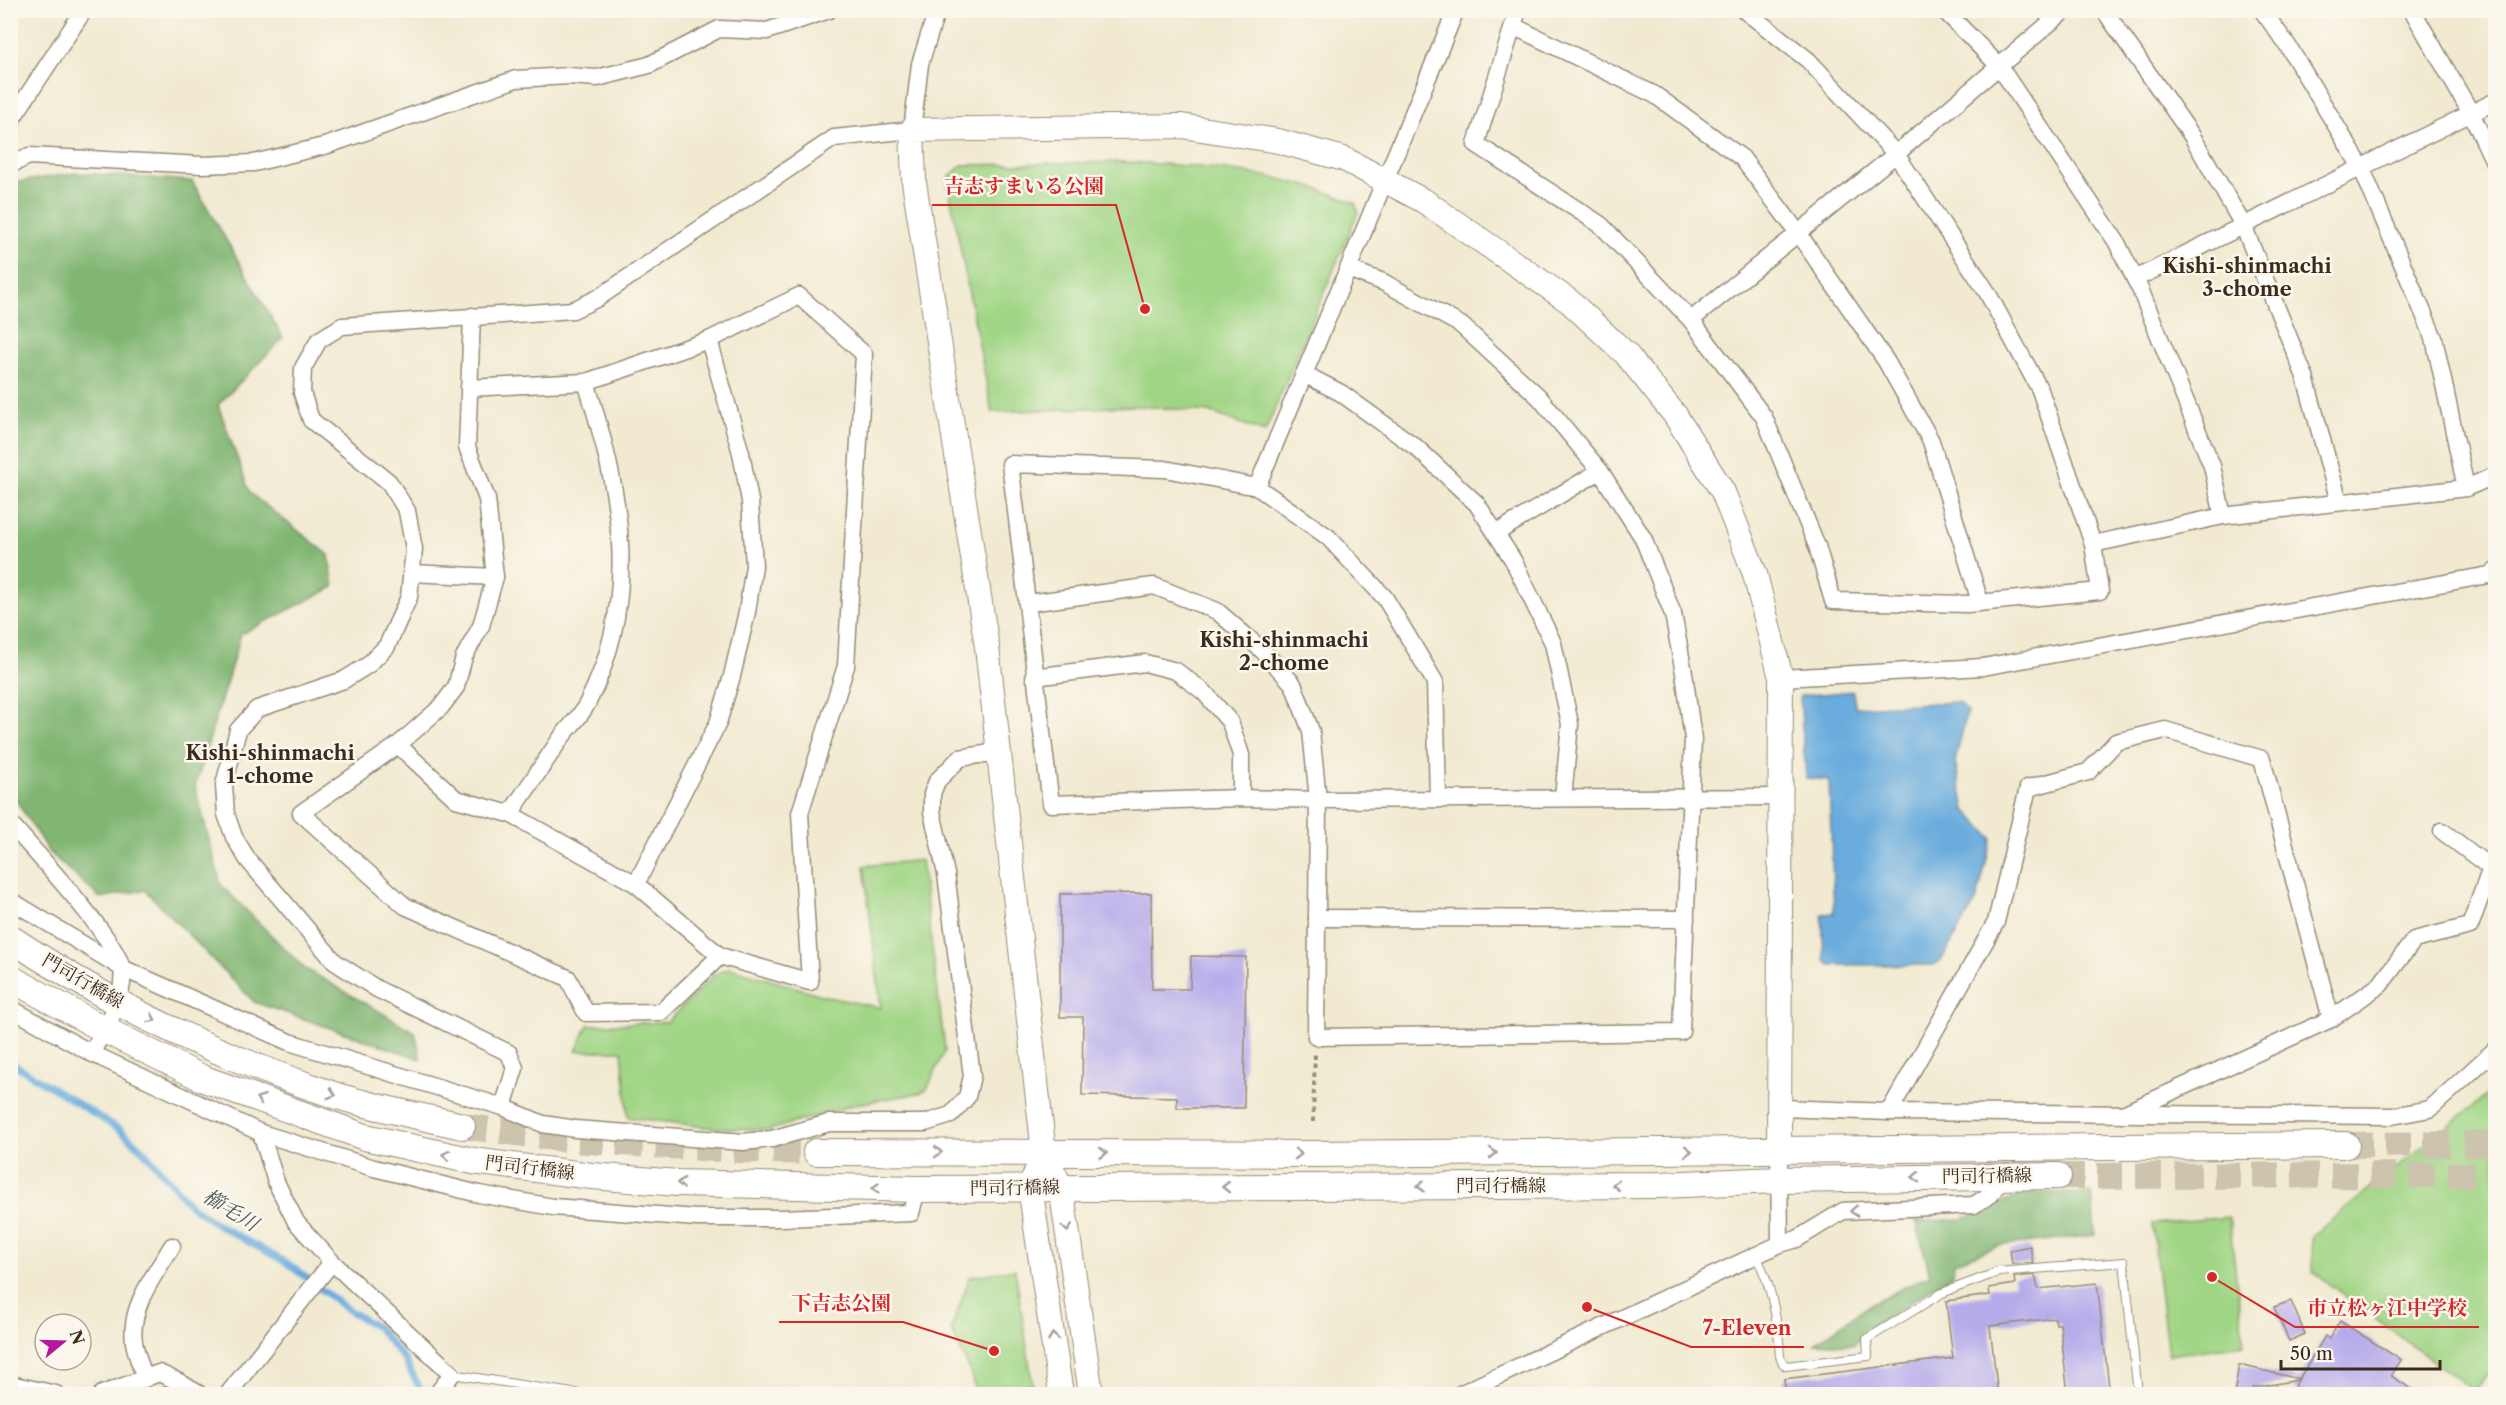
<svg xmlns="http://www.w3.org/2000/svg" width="2506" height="1405" font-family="'Libre Caslon Text','Noto Serif JP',serif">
	<rect width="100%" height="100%" fill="#fbf7ec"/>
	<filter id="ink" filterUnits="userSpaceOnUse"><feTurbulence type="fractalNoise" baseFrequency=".0167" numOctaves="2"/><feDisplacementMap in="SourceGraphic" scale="12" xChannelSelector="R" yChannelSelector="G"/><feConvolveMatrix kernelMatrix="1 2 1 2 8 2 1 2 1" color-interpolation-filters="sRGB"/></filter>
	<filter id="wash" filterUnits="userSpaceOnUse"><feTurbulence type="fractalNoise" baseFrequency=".008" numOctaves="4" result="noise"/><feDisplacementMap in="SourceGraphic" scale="24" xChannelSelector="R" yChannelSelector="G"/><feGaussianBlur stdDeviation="1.35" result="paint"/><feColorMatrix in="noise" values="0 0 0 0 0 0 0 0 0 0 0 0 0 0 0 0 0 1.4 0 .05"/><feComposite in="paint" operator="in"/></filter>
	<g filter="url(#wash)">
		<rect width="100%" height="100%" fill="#f1ead1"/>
		<g fill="#a0d585" stroke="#6e8052" stroke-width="1.5">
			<path d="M1126,162C1204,166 1283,172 1355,203L1358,212L1265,432L1209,412L1138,406L992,412L947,179L962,165Z"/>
			<polygon points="921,860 945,1050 927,1089 920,1093 856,1104 770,1130 713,1128 628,1117 622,1051 576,1051 588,1025 667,1022 715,974 730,968 829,997 881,1008 864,866"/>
			<polygon points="2495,1088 2495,1363 2474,1391 2313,1272 2312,1236"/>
			<polygon points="2229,1217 2244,1345 2168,1355 2152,1224"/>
			<polygon points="1015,1269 1034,1394 976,1394 970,1371 951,1330 970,1277"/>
		</g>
		<g fill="#80b672" stroke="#5e7048" stroke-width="1.5">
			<polygon points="77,173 192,181 283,338 218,405 250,493 329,555 334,587 241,634 195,787 221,885 304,968 415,1032 421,1059 254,1002 145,890 100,898 48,851 11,792 11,188 17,182"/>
			<polygon points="2029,1192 2092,1193 2095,1235 1998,1246 1954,1263 1953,1275 1870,1328 1854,1345 1815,1343 1872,1303 1930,1275 1916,1221 1962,1219"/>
		</g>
		<polygon fill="#69acdd" stroke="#526b7e" stroke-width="1.5" points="1853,691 1855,707 1958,702 1967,712 1955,762 1965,809 1992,838 1977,899 1942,959 1933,965 1831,965 1824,960 1822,914 1834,913 1829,780 1806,778 1800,696"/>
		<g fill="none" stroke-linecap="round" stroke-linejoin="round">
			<polyline stroke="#69acdd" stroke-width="7" points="10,1062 119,1129 144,1151 191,1206 218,1225 287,1263 348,1310 378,1328 404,1359 423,1394"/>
		</g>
		<g id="blocks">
			<g fill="#b6abeb">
				<polygon points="1151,893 1152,989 1190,989 1191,956 1246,957 1244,1108 1177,1108 1177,1097 1082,1095 1083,1017 1060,1017 1060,894"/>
				<polygon points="2030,1246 2033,1263 2012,1264 2010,1250"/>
				<polygon points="2035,1275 2038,1289 2097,1283 2110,1395 2068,1395 2060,1324 2056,1324 2055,1318 1990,1326 1998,1395 1786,1395 1784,1379 1953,1358 1946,1301 1990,1295 1989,1288 2015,1284 2014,1277"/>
				<polygon points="2291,1301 2305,1334 2289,1341 2274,1307"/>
				<polygon points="2340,1321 2401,1360 2391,1376 2421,1395 2314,1395 2293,1390 2298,1380 2253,1388 2252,1395 2234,1395 2239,1365 2299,1379 2325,1336 2329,1339"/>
			</g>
		</g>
	</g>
	<g filter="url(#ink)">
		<use href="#blocks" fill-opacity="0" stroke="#968a78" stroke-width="1.5"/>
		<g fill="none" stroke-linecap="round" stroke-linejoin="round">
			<g stroke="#cdc4ad" stroke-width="26" stroke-dasharray="26 13" stroke-linecap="butt">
				<polyline points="462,1126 570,1140 736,1150 816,1152"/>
				<polyline points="2346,1145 2496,1144"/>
				<polyline points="2058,1176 2496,1175"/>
			</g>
			<defs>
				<g id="lane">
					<path d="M1756,1256C1770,1282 1776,1311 1779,1341C1780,1351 1778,1360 1786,1366L1868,1356L1867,1339L1942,1293L1998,1272L2124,1262L2138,1394"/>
					<polyline points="452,1374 579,1394"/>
				</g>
				<g id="street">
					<polyline points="1518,10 1476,144 1601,225 1691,320 1764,417 1817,546 1833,601 1968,604 2100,591 2093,544 2040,390 1987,292 1896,154 1808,60 1744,10"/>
					<polyline points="1944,10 1999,66 2116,241 2140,289 2212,466 2223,516"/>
					<polyline points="2104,10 2192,136 2243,225 2305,377 2339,502"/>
					<polyline points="2262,10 2288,46 2361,167 2434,338 2466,488"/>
					<polyline points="2412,10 2471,113 2496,166"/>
					<polyline points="1513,26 1655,95 1742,158 1798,233 1886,361 1931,441 1980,602"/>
					<polyline points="10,122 84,10"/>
					<polyline points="10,165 29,156 202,165 254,163 328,145 516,79 569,76 597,78 649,65 719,29 767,31 829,10"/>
					<polyline points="2135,279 2496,101"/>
					<polyline points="1691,320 1896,154 2065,10"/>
					<polyline points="1304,374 1341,393 1417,448 1477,504 1513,560 1553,643 1570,724 1563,798"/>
					<polyline points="469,388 586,382 709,340 799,296 864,354 846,666 800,813 810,982 720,956 636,884 510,814 456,799 398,745 441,707 456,687 464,657 481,626 495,577"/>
					<polyline points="1257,487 1456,10"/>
					<polyline points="1496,533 1600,471"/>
					<polyline points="2093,544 2223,516 2466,488 2496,475"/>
					<polyline points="411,573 495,577 487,499 467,447 472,316"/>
					<polyline points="1028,603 1154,586 1217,611 1263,651 1293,684 1311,731 1318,800 1316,1037 1681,1032 1693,739 1684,673 1673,614 1643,538 1600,471 1539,397 1461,325 1383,282 1348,269"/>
					<polyline points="1034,677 1145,663 1176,671 1204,692 1230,722 1241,755 1241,798"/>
					<polyline points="1781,678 1983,667 2489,575 2496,571"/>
					<polyline points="398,745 301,813 405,906 568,978 586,1013 661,1012 720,956"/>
					<path d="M1438,798L1435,682L1385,598L1328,537L1257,487L1165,469L1010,464C1025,577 1036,690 1051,804L1241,798L1318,800L1782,797"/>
					<path d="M510,814C527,789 544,763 561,738C570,726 582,715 588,702C642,595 620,490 586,382"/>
					<path d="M10,823C33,850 117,939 122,969C126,997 105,1030 91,1053L261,1133L374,1168L479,1194L553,1207L697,1218H781L911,1213L917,1189"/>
					<polyline points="2442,831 2491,868"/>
					<polyline points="636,884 718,723 732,676 747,612 754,566 750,501 741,453 709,340"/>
					<polyline points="10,900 122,968 289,1042 503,1107 543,1124 576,1129 743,1142 772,1139 829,1123 925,1123 951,1115 967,1097 972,1076 946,874 932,812 932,794 937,781 960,758 997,752"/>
					<polyline points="1317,918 1686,919"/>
					<polyline points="10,1008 91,1053"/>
					<polyline points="2331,1019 2380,985 2414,940 2470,926 2491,868 2496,867"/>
					<polyline points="503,1107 515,1068 509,1053 377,989 335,962 248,860 234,837 226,814 224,785 238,730 257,709 344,680 368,665 387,646 409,597 414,549 407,511 389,482 311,420 302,393 303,368 319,340 342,326 573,310 598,298 834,138 912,130 920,64 937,10"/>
					<polyline points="1780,1108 1889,1112 2392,1116 2430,1109 2496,1049"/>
					<polyline points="1889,1112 1996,922 2028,788 2088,772 2116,742 2165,730 2262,759 2331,1019 2123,1114"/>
					<polyline points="261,1133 276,1182 296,1222 332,1262 452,1374 437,1394"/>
					<polyline points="1779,1151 1780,1244"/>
					<path d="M145,1379C141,1367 136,1354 134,1342C129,1306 155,1275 172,1246"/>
					<polyline points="10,1384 56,1394"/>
					<polyline points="102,1394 159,1373 179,1382 199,1394"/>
					<polyline points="228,1394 332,1262"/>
					<polyline points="1460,1394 1780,1244 1797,1239 1843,1211 1974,1205 1991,1194 2004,1175"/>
				</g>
				<g id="secondary">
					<polyline points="1044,1153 1030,1187 1061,1394"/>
					<polyline points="1091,1394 1061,1187 1044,1153 987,647 914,182 912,130 1182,126 1278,141 1344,159 1424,201 1569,301 1626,354 1675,415 1723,492 1755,574 1781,678 1779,1151"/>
				</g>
				<g id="primary">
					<path d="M10,938C109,1004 220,1057 334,1095C375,1108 420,1116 462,1126"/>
					<polyline points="10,978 105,1030 204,1079 365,1137 473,1161 592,1176 678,1183 917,1189 1660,1185 1779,1180 2058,1176"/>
					<polyline points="816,1152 1310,1154 2346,1145"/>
				</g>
			</defs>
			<use href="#lane" stroke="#968a78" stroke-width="10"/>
			<use href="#street" stroke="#968a78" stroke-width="19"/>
			<use href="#secondary" stroke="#968a78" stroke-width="26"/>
			<use href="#primary" stroke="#968a78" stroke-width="28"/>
			<polyline stroke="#968a78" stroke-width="4" stroke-dasharray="4.5 4.5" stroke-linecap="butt" points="1313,1122 1315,1053"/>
			<use href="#lane" stroke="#fff" stroke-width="8"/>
			<use href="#street" stroke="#fff" stroke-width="16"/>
			<use href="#secondary" stroke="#fff" stroke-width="24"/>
			<use href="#primary" stroke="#fff" stroke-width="26"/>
		</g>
		<defs><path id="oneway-chevron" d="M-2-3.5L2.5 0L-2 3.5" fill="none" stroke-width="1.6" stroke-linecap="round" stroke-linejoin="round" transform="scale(1.5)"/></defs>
		<g stroke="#a79f9a">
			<use href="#oneway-chevron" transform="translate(152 1019) rotate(26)"/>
			<use href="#oneway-chevron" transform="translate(332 1094) rotate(18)"/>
			<use href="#oneway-chevron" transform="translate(260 1099) rotate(-160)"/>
			<use href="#oneway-chevron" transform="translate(1688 1151)"/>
			<use href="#oneway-chevron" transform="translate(938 1152) rotate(1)"/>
			<use href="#oneway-chevron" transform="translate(1103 1153)"/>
			<use href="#oneway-chevron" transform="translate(1493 1153)"/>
			<use href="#oneway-chevron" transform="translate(1298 1154)"/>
			<use href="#oneway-chevron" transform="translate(446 1155) rotate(-168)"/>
			<use href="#oneway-chevron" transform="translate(1916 1177) rotate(179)"/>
			<use href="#oneway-chevron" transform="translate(681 1183) rotate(-177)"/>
			<use href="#oneway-chevron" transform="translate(1616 1185) rotate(180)"/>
			<use href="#oneway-chevron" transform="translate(1421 1186) rotate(180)"/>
			<use href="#oneway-chevron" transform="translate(1226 1187) rotate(180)"/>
			<use href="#oneway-chevron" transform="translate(876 1188) rotate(-179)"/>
			<use href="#oneway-chevron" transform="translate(1854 1211) rotate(177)"/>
			<use href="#oneway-chevron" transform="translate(1067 1228) rotate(82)"/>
			<use href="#oneway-chevron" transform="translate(1053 1337) rotate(-98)"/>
		</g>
	</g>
	<g text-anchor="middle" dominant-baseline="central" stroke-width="5" stroke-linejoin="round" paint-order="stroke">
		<g font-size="18" fill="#3b2a1e" stroke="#fbf7ec">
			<text transform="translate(83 981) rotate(30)">門司行橋線</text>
			<text transform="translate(530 1168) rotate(7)">門司行橋線</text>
			<text transform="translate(1987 1176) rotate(-1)">門司行橋線</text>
			<text x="1501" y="1186">門司行橋線</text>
			<text transform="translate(1015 1188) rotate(-1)">門司行橋線</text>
		</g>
		<g font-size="20" font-weight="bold" fill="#3b2a1e" stroke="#fbf7ec">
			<text x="2247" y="266">Kishi-shinmachi<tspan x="2247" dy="23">3-chome</tspan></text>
			<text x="1284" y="640">Kishi-shinmachi<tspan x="1284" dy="23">2-chome</tspan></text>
			<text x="270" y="753">Kishi-shinmachi<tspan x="270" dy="23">1-chome</tspan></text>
		</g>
		<g font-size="20" font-style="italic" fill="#4b5861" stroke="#fbf7ec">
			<text transform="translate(231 1210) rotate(32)">櫛毛川</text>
		</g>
	</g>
	<path fill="none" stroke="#d62828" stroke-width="2" d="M1145 309L1116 205H932M994 1351L903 1322H779M2212 1277L2295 1327H2479M1587 1307L1691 1347H1804"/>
	<g fill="#d62828" stroke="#fbf7ec" stroke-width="2">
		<circle cx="1145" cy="309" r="6"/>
		<circle cx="994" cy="1351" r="6"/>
		<circle cx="2212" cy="1277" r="6"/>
		<circle cx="1587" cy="1307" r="6"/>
	</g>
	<g font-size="20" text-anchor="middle" font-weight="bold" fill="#d62828" stroke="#fbf7ec" stroke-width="5" stroke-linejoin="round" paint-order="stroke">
		<text x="1024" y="193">吉志すまいる公園</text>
		<text x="841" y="1310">下吉志公園</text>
		<text x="2387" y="1315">市立松ヶ江中学校</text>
		<text x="1747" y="1335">7-Eleven</text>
	</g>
	<rect width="2506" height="1405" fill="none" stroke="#fbf7ec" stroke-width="36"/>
	<g transform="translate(63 1342) rotate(71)"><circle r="28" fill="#fbf7ec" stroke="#aea59a" stroke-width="1.5"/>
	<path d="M0-4.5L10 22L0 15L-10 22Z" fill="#b5179e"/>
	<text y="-9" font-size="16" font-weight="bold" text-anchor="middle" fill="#3b2a1e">N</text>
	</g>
	<path d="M2281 1360v9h159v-9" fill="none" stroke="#3b2a1e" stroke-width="3"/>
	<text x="2290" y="1360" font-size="18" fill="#3b2a1e" stroke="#fbf7ec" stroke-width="4.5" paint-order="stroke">50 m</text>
</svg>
